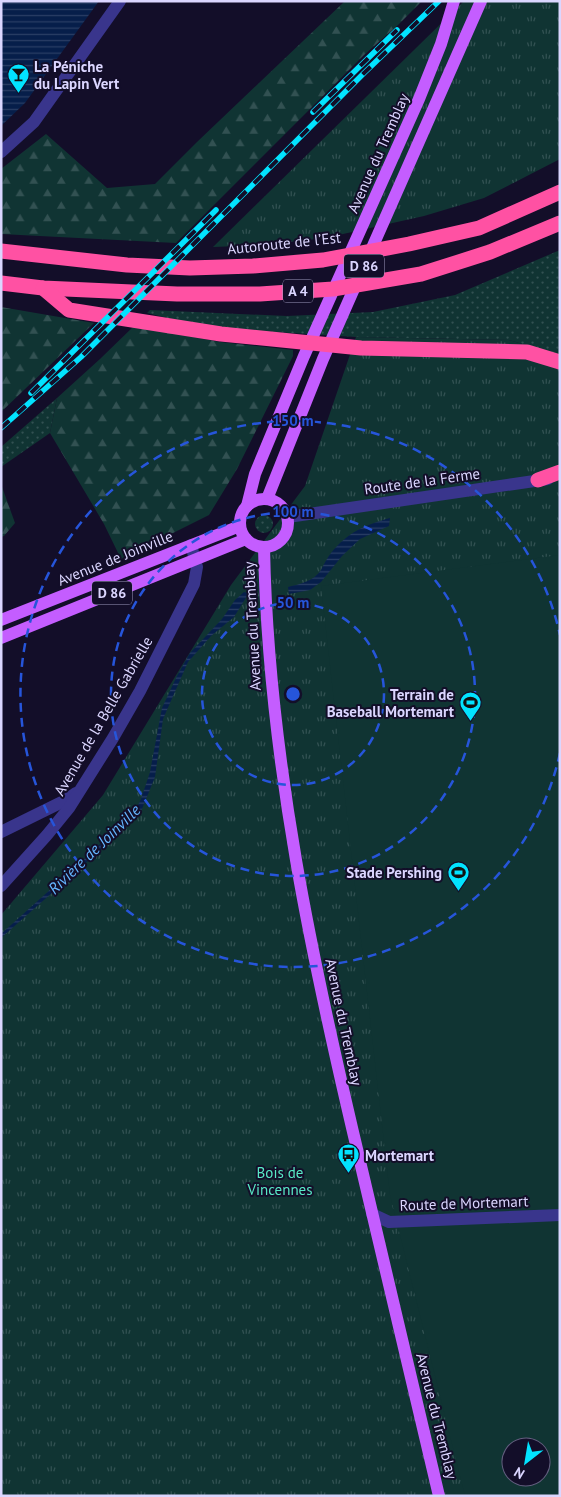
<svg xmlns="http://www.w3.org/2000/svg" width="561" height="1497" font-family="'PT Sans',sans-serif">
	<defs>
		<pattern id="grass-dots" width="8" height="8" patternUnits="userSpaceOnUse" patternTransform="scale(1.25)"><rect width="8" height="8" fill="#103433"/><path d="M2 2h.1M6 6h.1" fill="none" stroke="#325152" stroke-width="1.8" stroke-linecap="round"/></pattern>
		<pattern id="forest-firs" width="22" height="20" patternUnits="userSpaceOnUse" patternTransform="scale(1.25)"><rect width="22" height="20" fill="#103433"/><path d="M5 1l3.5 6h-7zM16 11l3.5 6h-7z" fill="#325152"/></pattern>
		<pattern id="park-tufts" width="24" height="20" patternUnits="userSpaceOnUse" patternTransform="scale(1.25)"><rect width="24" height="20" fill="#103433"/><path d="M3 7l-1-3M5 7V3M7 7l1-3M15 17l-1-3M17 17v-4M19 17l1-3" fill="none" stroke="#325152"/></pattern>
		<pattern id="water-rules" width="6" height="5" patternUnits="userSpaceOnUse" patternTransform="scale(1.25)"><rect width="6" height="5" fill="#061e4a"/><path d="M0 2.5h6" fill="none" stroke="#2a3e65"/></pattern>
	</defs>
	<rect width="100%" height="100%" fill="#130e29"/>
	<g fill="url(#grass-dots)">
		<polygon points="560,250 560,355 509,340 356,337 259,331 200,326 147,313 150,310 287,316 373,312 455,295"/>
		<polygon points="57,398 50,433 1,467 1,447"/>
		<circle cx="264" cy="524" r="9"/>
	</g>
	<g fill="url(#forest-firs)">
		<polygon points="345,1 422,1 398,25 364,55 176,243 1,234 1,169 46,134 107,188 155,184 197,142"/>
		<polygon points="1,307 94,323 1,412"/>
		<polygon points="134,326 220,342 293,350 293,356 237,469 209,515 121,559 104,524 50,433 57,398 100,359"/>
		<polygon points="1,484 15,523 4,536 1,537"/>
	</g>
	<g fill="url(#park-tufts)" fill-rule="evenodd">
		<polygon points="464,1 560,1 560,159 484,198 424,216 325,238 265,245 213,247"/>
		<path d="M356,337L509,340L560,355V1496H1V915L103,795L231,585L305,486ZM511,1447H541V1477H511Z"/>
	</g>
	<path fill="#103433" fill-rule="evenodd" d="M560,555V1496H465L390,1195L321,586ZM511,1447H541V1477H511Z"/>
	<g fill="url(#water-rules)">
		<polygon points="1,1 99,1 25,103 1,126"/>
		<path d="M390,518L389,526L360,539L342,556L321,582L310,590L289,594L288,587C300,584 314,581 321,570C324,564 327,558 331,553C348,532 365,525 390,518Z"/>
		<polygon points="244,592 247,593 247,596 234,617 211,636 188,662 163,719 155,777 142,809 114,838 1,938 1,934 82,861 135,811 141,799 150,772 162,708 177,676 190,653 222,619 235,600"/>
	</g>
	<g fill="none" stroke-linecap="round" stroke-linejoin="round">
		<polyline stroke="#64b6ff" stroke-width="1" stroke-dasharray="6 5" stroke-linecap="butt" points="1,2 2,1"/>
		<g stroke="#39358c" stroke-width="12">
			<polyline points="1,152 34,122 120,1"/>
			<polyline points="288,517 548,479"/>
			<polyline points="1,832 66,800 76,793"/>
			<polyline points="1,886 47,835 69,808 113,738 140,691 194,584 197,567 191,545"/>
			<polyline points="372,1214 389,1222 560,1215"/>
		</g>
		<g stroke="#c45dff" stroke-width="12">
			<circle cx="264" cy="523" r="24"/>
			<polyline points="267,499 323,359 481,1"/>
			<polyline points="247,506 255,474 304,356 419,99 441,44 454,1"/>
			<path d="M264,547C268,758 313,965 362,1170C387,1278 413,1387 439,1496"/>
			<polyline points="1,620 240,526"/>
			<polyline points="1,638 246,539"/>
		</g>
		<g stroke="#ff51a3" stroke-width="15">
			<polyline points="1,251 127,265 190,268 253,266 323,260 409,244 479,228 560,192"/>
			<polyline points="1,283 43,288 177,294 260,294 333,289 421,274 490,252 560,223"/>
			<polyline points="43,288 69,310 221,334 361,348 527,352 560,362"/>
			<polyline points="538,480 560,472"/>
		</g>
		<defs>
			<g id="rail">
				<polyline points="313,112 397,30"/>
				<polyline points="31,393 216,210"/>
				<polyline points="1,428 81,357 364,73 439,1"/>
			</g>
		</defs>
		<use href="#rail" stroke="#02e3ff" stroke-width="5.5"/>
		<use href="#rail" stroke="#130e29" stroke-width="4" stroke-dasharray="11" stroke-linecap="butt"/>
	</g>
	<g fill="none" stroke="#2655da" stroke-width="2.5" stroke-dasharray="9 6">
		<circle cx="293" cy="694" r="91"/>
		<circle cx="293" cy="694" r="182"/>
		<path d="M560 753A273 273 0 1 1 560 635"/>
	</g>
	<defs>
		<symbol id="bar-pin" viewBox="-11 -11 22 30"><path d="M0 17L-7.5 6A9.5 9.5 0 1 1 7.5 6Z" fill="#02e3ff" stroke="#130e29"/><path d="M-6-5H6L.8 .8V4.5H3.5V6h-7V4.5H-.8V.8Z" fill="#111"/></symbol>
		<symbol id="stadium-pin" viewBox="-11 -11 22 30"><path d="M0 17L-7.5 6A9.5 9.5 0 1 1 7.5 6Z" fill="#02e3ff" stroke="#130e29"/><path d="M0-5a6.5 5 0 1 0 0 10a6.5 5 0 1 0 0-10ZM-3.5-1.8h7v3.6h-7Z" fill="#111"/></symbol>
		<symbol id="bus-pin" viewBox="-11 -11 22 30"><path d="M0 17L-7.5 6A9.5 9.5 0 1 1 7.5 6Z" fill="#02e3ff" stroke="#130e29"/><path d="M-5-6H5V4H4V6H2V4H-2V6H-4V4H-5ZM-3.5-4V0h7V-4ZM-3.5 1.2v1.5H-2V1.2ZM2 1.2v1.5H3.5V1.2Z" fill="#111"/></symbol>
	</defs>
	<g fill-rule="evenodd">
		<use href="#bar-pin" x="6" y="62" width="25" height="34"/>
		<use href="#stadium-pin" x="458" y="690" width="25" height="34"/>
		<use href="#stadium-pin" x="446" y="860" width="25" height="34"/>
		<use href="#bus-pin" x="336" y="1142" width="25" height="34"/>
	</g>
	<g text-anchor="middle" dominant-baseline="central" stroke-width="4" stroke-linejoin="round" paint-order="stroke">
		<g fill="#130e29" stroke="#9f9abf" stroke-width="1">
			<rect x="344" y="254.5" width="40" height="23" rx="4"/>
			<rect x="283" y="279.5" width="30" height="23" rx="4"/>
			<rect x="92" y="581.5" width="40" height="23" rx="4"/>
		</g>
		<g font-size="14" font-weight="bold" fill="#dbd6ff">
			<text x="364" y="266">D 86</text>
			<text x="298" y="291">A 4</text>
			<text x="112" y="593">D 86</text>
		</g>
		<g font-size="15" font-weight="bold" fill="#dbd6ff" stroke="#130e29" text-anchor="start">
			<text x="34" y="66">La Péniche<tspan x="34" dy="17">du Lapin Vert</tspan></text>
			<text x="454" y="694" text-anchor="end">Terrain de<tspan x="454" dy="17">Baseball Mortemart</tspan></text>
			<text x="442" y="872" text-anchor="end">Stade Pershing</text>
			<text x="365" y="1155">Mortemart</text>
		</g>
		<g font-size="15" fill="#dbd6ff" stroke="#130e29">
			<text transform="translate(378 153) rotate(-66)">Avenue du Tremblay</text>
			<text transform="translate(284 243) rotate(-6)">Autoroute de l’Est</text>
			<text transform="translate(422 481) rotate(-8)">Route de la Ferme</text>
			<text transform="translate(115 558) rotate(-22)">Avenue de Joinville</text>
			<text transform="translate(252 626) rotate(-93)">Avenue du Tremblay</text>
			<text transform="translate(103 716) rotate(-60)">Avenue de la Belle Gabrielle</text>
			<text transform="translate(344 1022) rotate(78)">Avenue du Tremblay</text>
			<text transform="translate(464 1203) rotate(-2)">Route de Mortemart</text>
			<text transform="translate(437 1416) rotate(76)">Avenue du Tremblay</text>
		</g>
		<g font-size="15" fill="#58e9c6" stroke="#130e29">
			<text x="280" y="1172">Bois de<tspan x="280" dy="17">Vincennes</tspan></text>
		</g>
		<g font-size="16" font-style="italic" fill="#64b6ff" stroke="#130e29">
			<text transform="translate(94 849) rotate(-44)">Rivière de Joinville</text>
		</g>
	</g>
	<circle cx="293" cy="694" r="8" fill="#2655da" stroke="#130e29" stroke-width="2.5"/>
	<g font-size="15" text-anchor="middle" font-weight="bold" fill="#2655da" stroke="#130e29" stroke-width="4" stroke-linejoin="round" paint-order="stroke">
		<text x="293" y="426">150 m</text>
		<text x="293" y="517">100 m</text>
		<text x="293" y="608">50 m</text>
	</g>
	<rect width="561" height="1497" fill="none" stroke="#dbd6ff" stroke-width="5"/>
	<g transform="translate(526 1462) rotate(211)"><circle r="24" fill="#130e29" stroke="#635e7f"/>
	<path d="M0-4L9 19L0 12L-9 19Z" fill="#02e3ff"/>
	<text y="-8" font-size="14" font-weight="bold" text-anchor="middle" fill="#dbd6ff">N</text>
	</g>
</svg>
